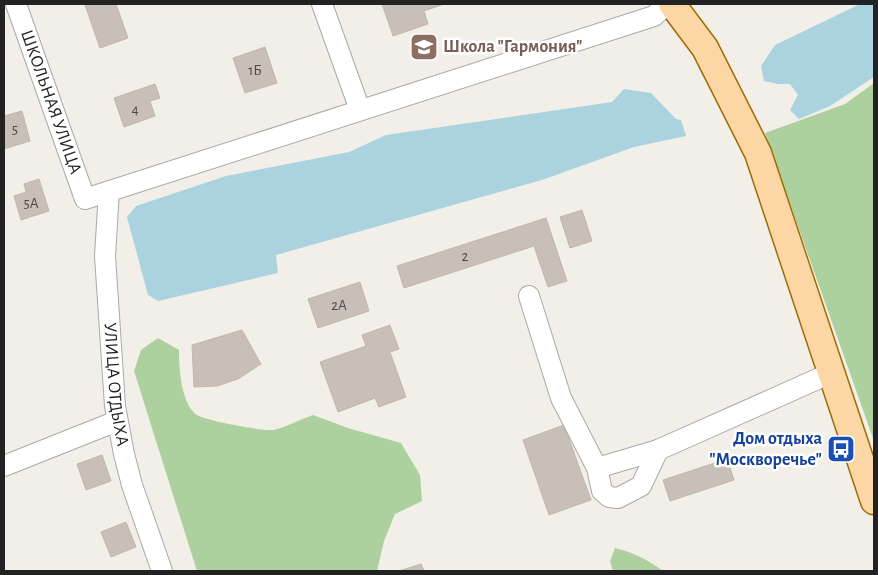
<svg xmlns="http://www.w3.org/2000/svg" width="878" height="575" font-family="'Alegreya Sans',sans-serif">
	<rect width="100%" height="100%" fill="#f2efe9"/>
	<g fill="#add19e">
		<polygon points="874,83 874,441 765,133 845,104"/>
		<path d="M158,338L179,350C179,368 181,404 197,415C207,421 262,431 273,430C284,428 301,419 313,415L348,428L401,443L420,475L422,501L395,514L384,541L377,571H197L134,371L141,350Z"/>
		<path d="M615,548C633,552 648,560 663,571H613L610,561Z"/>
	</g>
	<g fill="#aad3df">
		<polygon points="860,4 874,4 874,77 830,106 799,119 790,110 798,95 790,84 778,84 764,81 761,66 775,45"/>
		<polygon points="624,89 651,93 676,119 681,120 686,136 634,147 542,180 276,255 278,273 158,301 148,295 127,217 136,206 226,176 349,152 386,135 612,102"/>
	</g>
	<g fill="#c7bfb8" stroke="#c4b6ab">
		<polygon points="88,4 116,4 128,38 100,48 85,5"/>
		<polygon points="382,4 444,4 424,11 428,24 393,36"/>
		<polygon points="265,47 277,83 245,93 233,58"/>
		<polygon points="155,84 160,98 150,101 155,116 124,127 114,98"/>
		<polygon points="22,111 30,141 4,149 4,116"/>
		<polygon points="39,179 49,211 21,220 14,196 26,192 24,184"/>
		<polygon points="582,210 592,241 570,248 560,217"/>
		<polygon points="546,218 567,281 548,287 534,246 404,288 397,266"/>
		<polygon points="360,282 369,311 318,328 308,299"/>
		<polygon points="390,325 399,349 390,352 406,397 379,407 375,398 338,412 320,362 366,346 362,335"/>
		<polygon points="242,330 261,364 238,379 217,386 194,387 192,345"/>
		<polygon points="564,425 591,500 549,515 523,440"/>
		<polygon points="102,455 111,481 86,490 77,464"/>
		<polygon points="727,459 734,480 670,501 663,480"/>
		<polygon points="126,522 136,547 111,557 101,532"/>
		<polygon points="421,564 424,571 399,571"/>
	</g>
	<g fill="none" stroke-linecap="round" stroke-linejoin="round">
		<defs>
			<g id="minor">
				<path id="s1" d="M16,4L85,199L654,16L667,4"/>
				<polyline points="322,4 360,110"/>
				<path id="s2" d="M109,191L105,256L115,406L124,454L132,485L162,571"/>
				<polyline points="529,296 561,398 597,468 658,450 831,373"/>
				<polyline points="4,466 117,421"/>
				<polyline points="597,468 602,491 609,497 618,498 641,486 658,450"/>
			</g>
			<polyline id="major" points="672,4 705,48 758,153 874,501"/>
		</defs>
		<use href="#minor" stroke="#a9a9a9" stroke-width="22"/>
		<use href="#major" stroke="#a06b00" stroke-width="29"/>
		<use href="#minor" stroke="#fff" stroke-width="20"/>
		<use href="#major" stroke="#fcd6a4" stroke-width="26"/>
	</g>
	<defs>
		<symbol id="school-square" viewBox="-11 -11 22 22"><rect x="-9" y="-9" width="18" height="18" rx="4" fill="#8d6e63" stroke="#fff"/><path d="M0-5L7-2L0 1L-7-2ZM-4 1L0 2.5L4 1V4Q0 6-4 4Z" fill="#fff"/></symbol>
		<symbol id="bus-square" viewBox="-11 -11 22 22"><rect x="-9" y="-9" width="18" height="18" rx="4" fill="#1a4fb4" stroke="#fff"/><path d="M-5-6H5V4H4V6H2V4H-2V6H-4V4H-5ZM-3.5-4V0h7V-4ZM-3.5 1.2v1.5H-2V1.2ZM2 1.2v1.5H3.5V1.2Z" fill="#fff"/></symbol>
	</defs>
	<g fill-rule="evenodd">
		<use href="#school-square" x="408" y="31" width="32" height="32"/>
		<use href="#bus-square" x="825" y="433" width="32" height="32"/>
	</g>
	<g text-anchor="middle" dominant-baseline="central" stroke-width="5" stroke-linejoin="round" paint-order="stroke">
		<g font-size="15" fill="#4b4948">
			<text x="255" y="70">1Б</text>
			<text x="135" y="109">4</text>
			<text x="15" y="129">5</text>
			<text x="31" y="203">5А</text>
			<text x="465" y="256">2</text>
			<text x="339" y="305">2А</text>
		</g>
		<g font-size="18" font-weight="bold" fill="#785e54" stroke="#fff" text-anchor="start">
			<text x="443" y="47">Школа "Гармония"</text>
		</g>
		<g font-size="18" fill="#222" stroke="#fff">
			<text stroke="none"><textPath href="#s1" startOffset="104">ШКОЛЬНАЯ УЛИЦА</textPath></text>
			<text stroke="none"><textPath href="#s2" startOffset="194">УЛИЦА ОТДЫХА</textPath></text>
		</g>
		<g font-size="18" font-weight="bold" fill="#164399" stroke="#fff" text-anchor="end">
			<text x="822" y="439">Дом отдыха<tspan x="822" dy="21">"Москворечье"</tspan></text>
		</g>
	</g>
	<rect width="878" height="575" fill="none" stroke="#222222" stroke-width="10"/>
</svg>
